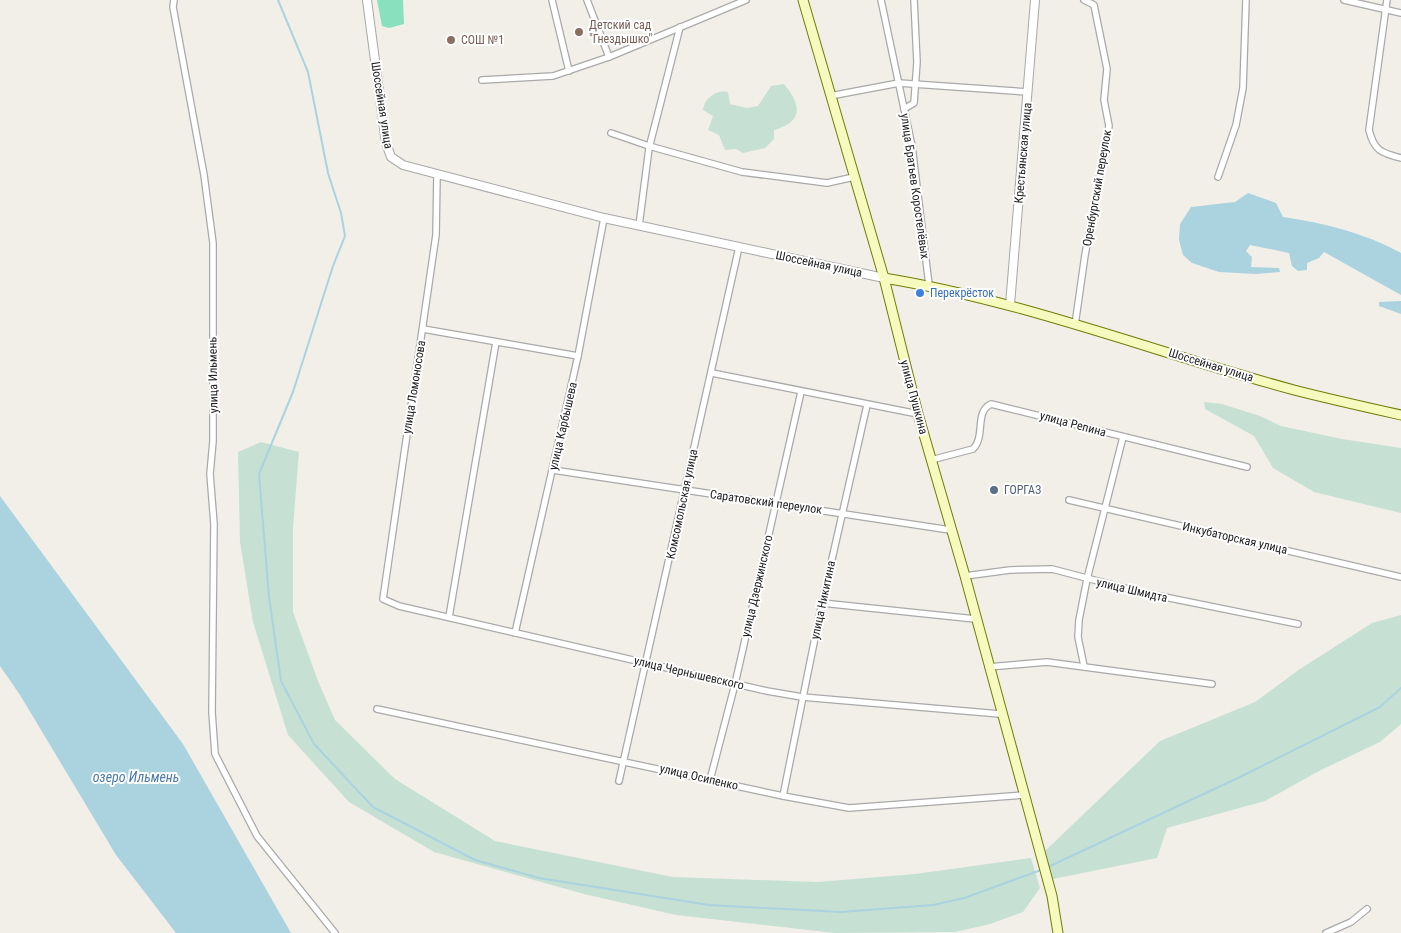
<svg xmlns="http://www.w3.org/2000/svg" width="1401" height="933" font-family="'Roboto Condensed',sans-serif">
	<rect width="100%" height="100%" fill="#f2efe9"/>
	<g fill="#c6e0d4">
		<path d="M784,84C801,104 804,122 774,130V139L765,148L743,153L736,149L725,150L719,135L708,130L713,116L703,110C704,99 716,89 728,92L730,104L747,108L758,106L771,86Z"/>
		<polygon points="1204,402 1222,404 1260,416 1281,426 1342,439 1401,448 1401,513 1314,492 1273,468 1254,436 1205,409"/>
		<polygon points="261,442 299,452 293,528 293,612 318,681 335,720 395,779 495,841 673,877 817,882 915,874 1031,858 1040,888 1023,912 990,924 955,932 835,933 676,915 584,894 434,852 349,802 288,735 253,622 240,542 238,452"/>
		<polygon points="1401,615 1401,724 1380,742 1319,771 1265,801 1167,828 1157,858 1053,879 1045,851 1160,741 1255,702 1300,669 1372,623"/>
	</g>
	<polygon fill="#88e0be" points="377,0 403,0 404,24 389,28 382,26"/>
	<g fill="#aad3df">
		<path d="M1248,193L1276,203L1283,217C1324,223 1365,233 1401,253V295L1324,252L1319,258L1307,263V270L1298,271L1292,266L1289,253L1250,245L1246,251L1252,257L1251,267L1279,268L1280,272L1256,274L1219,272L1192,263L1183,255L1179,240L1180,224L1191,207L1235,202Z"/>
		<polygon points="1401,301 1401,314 1379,306 1379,302"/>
		<polygon points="0,496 183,744 291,933 176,933 116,855 20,695 0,666"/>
	</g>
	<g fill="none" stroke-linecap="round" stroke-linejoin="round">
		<g stroke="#aad3df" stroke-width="2">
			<polyline points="278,0 308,72 328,173 341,213 345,236 333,266 293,392 259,474 269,597 281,681 314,744 373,807 475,860 539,878 709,905 841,912 933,905 964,898 1041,870"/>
			<polyline points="1048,867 1242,776 1380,707 1401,688"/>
		</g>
		<defs>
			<g id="minor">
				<polyline points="174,0 173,7 204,175 213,243 213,441 210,474 214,524 212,712 215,754 257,836 335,933"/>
				<polyline points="552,0 569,71"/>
				<polyline points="587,0 609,57"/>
				<polyline points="881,0 912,146 929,285"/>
				<polyline points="1344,0 1401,13"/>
				<path d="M1387,0L1369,130C1374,151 1382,153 1401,158"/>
				<polyline points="482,80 553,76 609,57 746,0"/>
				<polyline points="830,96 899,83 1028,92"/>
				<polyline points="904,109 914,103 917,62 914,0"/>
				<polyline points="611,133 649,146 742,172 827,183 854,177"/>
				<polyline points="437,175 436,235 383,599 399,606 767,691 802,697 1000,714"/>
				<polyline points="1218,177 1236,125 1243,88 1246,0"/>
				<polyline points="639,226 649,148 680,27"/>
				<polyline points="1075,325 1085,255 1109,126 1104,100 1107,69 1094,5 1084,0"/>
				<polyline points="423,329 578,356"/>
				<polyline points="712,373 918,414"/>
				<path d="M931,460L973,449C986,436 974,412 991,404L1247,467"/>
				<polyline points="553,470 950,530"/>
				<polyline points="1069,500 1401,577"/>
				<polyline points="965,576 1010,570 1052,569 1140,592 1298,624"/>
				<polyline points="822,603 975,619"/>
				<polyline points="449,617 496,342"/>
				<polyline points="515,633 578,356 604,218"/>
				<polyline points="1084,666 1078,637 1079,620 1087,579 1123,437"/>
				<polyline points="988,667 1047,662 1212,684"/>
				<polyline points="377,709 783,796 849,808 1024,795"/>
				<polyline points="710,780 735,684 801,392"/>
				<polyline points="619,781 739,247"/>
				<polyline points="783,796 822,603 867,405"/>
				<polyline points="1326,933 1351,922 1367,909"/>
			</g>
			<g id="tertiary">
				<polyline points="367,0 386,143 391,157 403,165 604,218 884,278"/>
				<polyline points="1010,305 1035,0"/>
			</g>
			<g id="secondary">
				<polyline points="803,0 884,278 918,414 965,576 1052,896 1058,933"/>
				<path d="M884,278C1024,301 1157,353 1294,390C1329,399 1365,407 1401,415"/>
			</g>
		</defs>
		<use href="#minor" stroke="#a9a9a9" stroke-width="8"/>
		<use href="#tertiary" stroke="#a9a9a9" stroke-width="10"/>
		<use href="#secondary" stroke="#707d05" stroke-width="11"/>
		<use href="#minor" stroke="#fff" stroke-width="5.5"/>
		<use href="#tertiary" stroke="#fff" stroke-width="8"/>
		<use href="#secondary" stroke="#f7fabf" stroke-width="9"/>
	</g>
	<g fill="#8d6e63" stroke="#fff" stroke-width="2">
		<circle cx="579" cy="32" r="5"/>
		<circle cx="451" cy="40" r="5"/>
	</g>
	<circle fill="#3f7fe0" stroke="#fff" stroke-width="2" cx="920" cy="293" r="5"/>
	<circle fill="#5c6f8a" stroke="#fff" stroke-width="2" cx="994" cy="490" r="5"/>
	<g text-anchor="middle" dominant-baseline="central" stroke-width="4" stroke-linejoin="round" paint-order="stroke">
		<g font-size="12" fill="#785e54" stroke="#fff" text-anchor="start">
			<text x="589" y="25">Детский сад<tspan x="589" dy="14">"Гнездышко"</tspan></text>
			<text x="461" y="40">СОШ №1</text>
		</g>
		<g font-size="12" fill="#222" stroke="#fff">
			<text transform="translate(382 105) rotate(81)">Шоссейная улица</text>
			<text transform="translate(1023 153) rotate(-85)">Крестьянская улица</text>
			<text transform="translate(915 186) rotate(82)">улица Братьев Коростелёвых</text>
			<text transform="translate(1097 188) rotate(-80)">Оренбургский переулок</text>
			<text transform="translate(819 264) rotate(12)">Шоссейная улица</text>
			<text transform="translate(1211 365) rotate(17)">Шоссейная улица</text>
			<text transform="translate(213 375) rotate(-91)">улица Ильмень</text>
			<text transform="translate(414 387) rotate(-81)">улица Ломоносова</text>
			<text transform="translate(914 397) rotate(75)">улица Пушкина</text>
			<text transform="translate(1073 424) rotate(15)">улица Репина</text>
			<text transform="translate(563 426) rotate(-77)">улица Карбышева</text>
			<text transform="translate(766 502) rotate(8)">Саратовский переулок</text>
			<text transform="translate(682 504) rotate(-78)">Комсомольская улица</text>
			<text transform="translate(1235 538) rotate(13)">Инкубаторская улица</text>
			<text transform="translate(757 586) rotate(-77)">улица Дзержинского</text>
			<text transform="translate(1132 590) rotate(13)">улица Шмидта</text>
			<text transform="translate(823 600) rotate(-78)">улица Никитина</text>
			<text transform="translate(689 673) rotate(13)">улица Чернышевского</text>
			<text transform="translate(699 777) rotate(13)">улица Осипенко</text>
		</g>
		<g font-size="12" fill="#366cbe" stroke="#fff" text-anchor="start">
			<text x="930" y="293">Перекрёсток</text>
		</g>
		<g font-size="12" fill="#4e5e75" stroke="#fff" text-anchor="start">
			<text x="1004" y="490">ГОРГАЗ</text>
		</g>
		<g font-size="14" font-style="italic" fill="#4a7aab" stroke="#fff">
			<text x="136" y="777">озеро Ильмень</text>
		</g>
	</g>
</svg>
